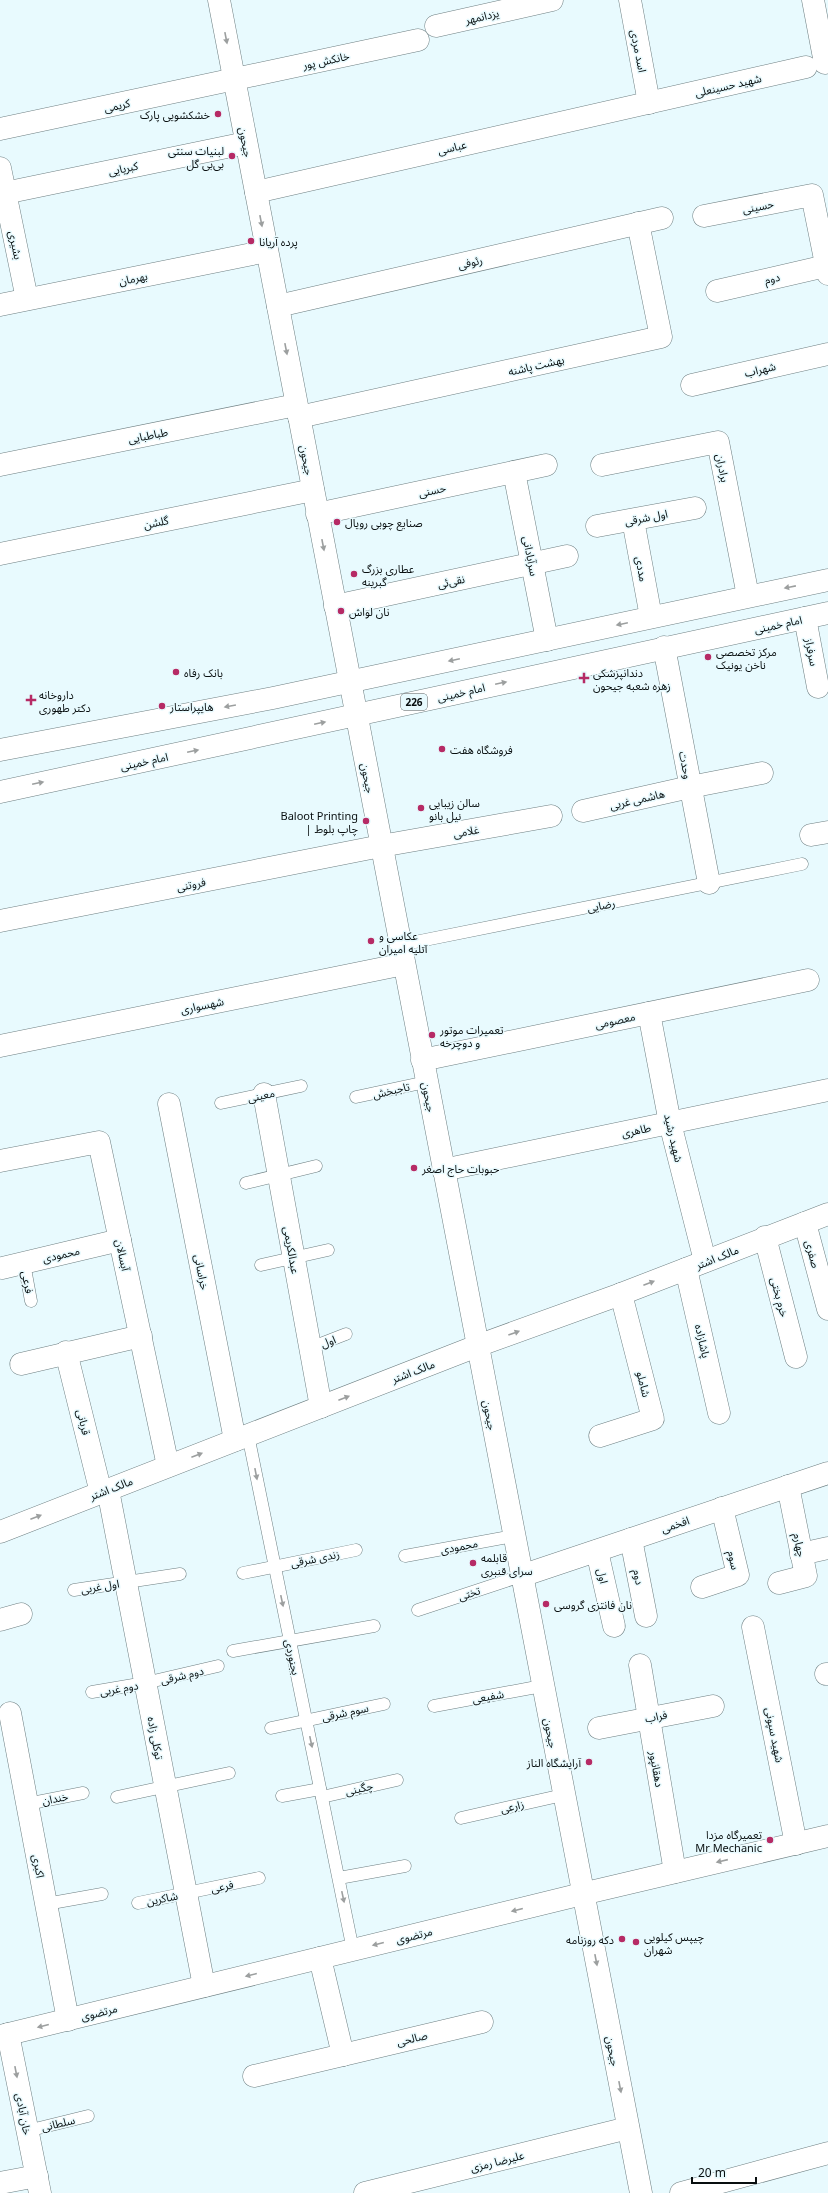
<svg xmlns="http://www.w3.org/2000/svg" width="828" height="2193" font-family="'Noto Sans','Noto Sans Arabic',sans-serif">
	<rect width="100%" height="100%" fill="#e8fafe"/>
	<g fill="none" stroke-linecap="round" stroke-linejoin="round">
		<defs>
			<g id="service">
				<polyline points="400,945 802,864"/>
				<polyline points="356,1097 426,1082"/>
				<polyline points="221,1103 301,1086"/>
				<polyline points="246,1183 316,1166"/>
				<polyline points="24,1263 31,1301"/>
				<polyline points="261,1265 328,1250"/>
				<polyline points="310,1348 346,1334"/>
				<polyline points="248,1435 353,1950"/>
				<polyline points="405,1556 513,1536"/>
				<polyline points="243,1573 356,1550"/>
				<polyline points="74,1590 180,1574"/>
				<polyline points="418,1610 521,1576"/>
				<polyline points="233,1651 374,1626"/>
				<polyline points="92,1692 145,1683 218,1666"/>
				<polyline points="434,1706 542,1686"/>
				<polyline points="271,1728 384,1704"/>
				<polyline points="282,1796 320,1789"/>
				<polyline points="117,1797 229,1773"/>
				<polyline points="322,1797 397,1780"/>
				<polyline points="27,1804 83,1793"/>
				<polyline points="461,1818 563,1795"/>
				<polyline points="339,1878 405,1866"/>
				<polyline points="138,1903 259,1878"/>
				<polyline points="46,1904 102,1894"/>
				<polyline points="27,2131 88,2116"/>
			</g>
			<g id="minor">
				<polyline points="630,0 649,103"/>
				<polyline points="813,0 825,63 828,62"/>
				<polyline points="436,26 552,0"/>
				<polyline points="0,129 418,40"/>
				<polyline points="0,168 27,299"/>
				<polyline points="256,192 806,67"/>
				<polyline points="0,194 246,143"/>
				<polyline points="704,216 812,195 828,274"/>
				<polyline points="717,291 826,266"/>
				<polyline points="0,305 267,251"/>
				<polyline points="278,306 662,218"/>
				<polyline points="692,385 828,354"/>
				<polyline points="299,417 661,337 638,223"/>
				<polyline points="0,465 296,405"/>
				<polyline points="602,465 718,442 748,596"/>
				<polyline points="514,472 547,640"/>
				<polyline points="317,514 546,465"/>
				<polyline points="633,520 651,617"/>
				<polyline points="597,526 695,508"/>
				<polyline points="0,554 313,490"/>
				<polyline points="335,606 567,556"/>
				<polyline points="805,618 818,687"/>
				<polyline points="664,647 709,883"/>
				<polyline points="583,811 690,787 762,773"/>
				<polyline points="811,835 828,832"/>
				<polyline points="0,921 381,846 551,816"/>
				<polyline points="649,1013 670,1123 705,1261"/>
				<polyline points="0,1046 404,964"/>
				<polyline points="422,1060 808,980"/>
				<polyline points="264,1094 321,1407"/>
				<polyline points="169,1104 235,1440"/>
				<polyline points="0,1161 99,1142 168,1466"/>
				<polyline points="443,1170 828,1090"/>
				<polyline points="805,1223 828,1309"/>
				<polyline points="765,1237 796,1357"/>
				<polyline points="2,1268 120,1240"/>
				<polyline points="686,1269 719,1413"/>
				<polyline points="66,1352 101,1493"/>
				<polyline points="21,1364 141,1336"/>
				<polyline points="600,1436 653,1419 621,1294"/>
				<polyline points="108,1490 204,1986"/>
				<polyline points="631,1539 646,1616"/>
				<polyline points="597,1551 614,1626"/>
				<polyline points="801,1554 828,1548"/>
				<polyline points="521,1576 828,1473"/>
				<polyline points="779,1583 806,1576 788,1486"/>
				<polyline points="702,1587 738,1575 722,1508"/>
				<polyline points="0,1620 21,1614"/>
				<polyline points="753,1627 796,1844"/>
				<polyline points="640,1665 675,1872"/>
				<polyline points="826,1674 828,1674"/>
				<polyline points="10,1713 68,2020"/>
				<polyline points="599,1728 713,1706"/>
				<polyline points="320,1958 343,2055"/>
				<polyline points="8,2034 40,2193"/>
				<polyline points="254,2076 482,2022"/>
				<polyline points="0,2183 37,2176"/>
				<polyline points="365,2193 628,2128"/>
				<polyline points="681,2193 828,2153"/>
			</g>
			<polyline id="tertiary" points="0,2036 582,1894 828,1836"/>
			<g id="secondary">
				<polyline points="219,0 641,2193"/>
				<polyline points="0,1532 477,1346 621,1294 828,1214"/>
			</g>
			<g id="primary">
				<polyline points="0,750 273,698 828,580"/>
				<polyline points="0,792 828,613"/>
			</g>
		</defs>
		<use href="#service" stroke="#6e7f82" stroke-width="13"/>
		<use href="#minor" stroke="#6e7f82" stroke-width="23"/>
		<use href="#tertiary" stroke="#6e7f82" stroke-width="23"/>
		<use href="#secondary" stroke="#6e7f82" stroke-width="23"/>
		<use href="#primary" stroke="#6e7f82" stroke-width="23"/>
		<use href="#service" stroke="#fff" stroke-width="12"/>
		<use href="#minor" stroke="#fff" stroke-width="22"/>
		<use href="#tertiary" stroke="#fff" stroke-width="22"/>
		<use href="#secondary" stroke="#fff" stroke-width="22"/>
		<use href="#primary" stroke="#fff" stroke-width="22"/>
	</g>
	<defs><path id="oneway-solid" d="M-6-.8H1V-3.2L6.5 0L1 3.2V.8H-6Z"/></defs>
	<g fill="#9c9f9f">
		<use href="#oneway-solid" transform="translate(226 38) rotate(79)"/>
		<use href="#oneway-solid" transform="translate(261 221) rotate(79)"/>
		<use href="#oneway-solid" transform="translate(286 349) rotate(79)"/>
		<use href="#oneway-solid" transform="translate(323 545) rotate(79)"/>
		<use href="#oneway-solid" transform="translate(790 587) rotate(169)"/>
		<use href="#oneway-solid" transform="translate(622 624) rotate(168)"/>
		<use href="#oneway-solid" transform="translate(454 660) rotate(168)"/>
		<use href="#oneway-solid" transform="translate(501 683) rotate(-12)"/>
		<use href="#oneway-solid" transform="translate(230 706) rotate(170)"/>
		<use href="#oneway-solid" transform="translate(320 723) rotate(-12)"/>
		<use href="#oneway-solid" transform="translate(193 751) rotate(-12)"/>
		<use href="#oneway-solid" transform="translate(38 783) rotate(-12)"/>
		<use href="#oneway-solid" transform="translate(649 1283) rotate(-21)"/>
		<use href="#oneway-solid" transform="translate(514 1333) rotate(-20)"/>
		<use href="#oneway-solid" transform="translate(344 1398) rotate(-21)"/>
		<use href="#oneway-solid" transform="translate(197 1455) rotate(-21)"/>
		<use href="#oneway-solid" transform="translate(256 1474) rotate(79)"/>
		<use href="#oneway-solid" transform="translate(36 1517) rotate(-21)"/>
		<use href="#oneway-solid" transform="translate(282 1601) rotate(78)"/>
		<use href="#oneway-solid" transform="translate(311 1742) rotate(78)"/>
		<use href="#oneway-solid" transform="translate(722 1861) rotate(167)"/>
		<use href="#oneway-solid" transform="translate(343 1897) rotate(78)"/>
		<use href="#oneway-solid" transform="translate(517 1910) rotate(166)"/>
		<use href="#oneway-solid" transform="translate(378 1944) rotate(166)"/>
		<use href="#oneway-solid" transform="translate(596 1960) rotate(79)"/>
		<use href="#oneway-solid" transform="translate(251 1975) rotate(166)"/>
		<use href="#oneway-solid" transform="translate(43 2026) rotate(166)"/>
		<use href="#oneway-solid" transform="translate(16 2072) rotate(79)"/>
		<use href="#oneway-solid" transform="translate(620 2087) rotate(79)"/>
	</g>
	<g fill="#b62a65" stroke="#e8fafe" stroke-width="1.5">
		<circle cx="218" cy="114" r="4"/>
		<circle cx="232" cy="156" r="4"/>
		<circle cx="251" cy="241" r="4"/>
		<circle cx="337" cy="522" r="4"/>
		<circle cx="354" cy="574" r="4"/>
		<circle cx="341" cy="611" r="4"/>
		<circle cx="708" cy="657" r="4"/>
		<circle cx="176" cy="672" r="4"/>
		<path d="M582 672h4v4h4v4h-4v4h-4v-4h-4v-4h4z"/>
		<path d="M29 694h4v4h4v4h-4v4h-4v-4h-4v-4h4z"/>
		<circle cx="162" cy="706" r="4"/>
		<circle cx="442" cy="749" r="4"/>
		<circle cx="421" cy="808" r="4"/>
		<circle cx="366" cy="821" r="4"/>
		<circle cx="371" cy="941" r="4"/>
		<circle cx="432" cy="1035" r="4"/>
		<circle cx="414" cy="1168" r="4"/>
		<circle cx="473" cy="1563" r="4"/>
		<circle cx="546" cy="1604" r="4"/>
		<circle cx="589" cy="1762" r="4"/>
		<circle cx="770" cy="1840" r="4"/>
		<circle cx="622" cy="1939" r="4"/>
		<circle cx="636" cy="1942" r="4"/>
	</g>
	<g text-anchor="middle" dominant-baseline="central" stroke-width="3" stroke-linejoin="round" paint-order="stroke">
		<rect fill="#e8fafe" stroke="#4b5557" stroke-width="1" x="401" y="694" width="26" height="16" rx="3"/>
		<g font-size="10" font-weight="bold" fill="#080e0f">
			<text x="414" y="702">226</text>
		</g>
		<g font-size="11" fill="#080e0f" stroke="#e8fafe">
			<text transform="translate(482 16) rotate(-13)">یزدانمهر</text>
			<text transform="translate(639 51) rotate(79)">اسد مردی</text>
			<text transform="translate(326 60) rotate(-12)">خانکش پور</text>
			<text transform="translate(728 85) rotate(-13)">شهید حسینعلی</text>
			<text transform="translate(117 105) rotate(-12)">کریمی</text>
			<text transform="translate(246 142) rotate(79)">جیحون</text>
			<text transform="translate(452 147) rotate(-13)">عباسی</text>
			<text transform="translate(123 168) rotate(-12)">کبریایی</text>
			<text transform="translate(758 206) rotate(-11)">حسینی</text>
			<text transform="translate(16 245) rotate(78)">بشیری</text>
			<text transform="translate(470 262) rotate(-13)">رئوفی</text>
			<text transform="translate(133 278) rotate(-11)">بهرمان</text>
			<text transform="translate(772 278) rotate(-13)">دوم</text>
			<text transform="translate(536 365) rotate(-13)">بهشت پاشنه</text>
			<text transform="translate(760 369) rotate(-13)">شهراب</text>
			<text transform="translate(148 435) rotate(-11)">طباطبایی</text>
			<text transform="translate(307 460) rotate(79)">جیحون</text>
			<text transform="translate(723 468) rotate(79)">برادران</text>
			<text transform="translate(432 490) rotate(-12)">حسنی</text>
			<text transform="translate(646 517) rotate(-11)">اول شرقی</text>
			<text transform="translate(156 522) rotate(-12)">گلشن</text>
			<text transform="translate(531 556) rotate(79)">سرآبادانی</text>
			<text transform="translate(642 569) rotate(80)">مددی</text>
			<text transform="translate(451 581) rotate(-12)">نقی‌ئی</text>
			<text transform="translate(778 624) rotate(-12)">امام خمینی</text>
			<text transform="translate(812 652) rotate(79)">سرفراز</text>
			<text transform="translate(461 692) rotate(-13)">امام خمینی</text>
			<text transform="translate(144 761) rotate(-12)">امام خمینی</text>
			<text transform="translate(686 765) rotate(80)">وحدت</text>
			<text transform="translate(368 778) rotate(79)">جیحون</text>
			<text transform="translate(637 799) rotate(-13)">هاشمی غربی</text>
			<text transform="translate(466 831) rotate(-10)">غلامی</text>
			<text transform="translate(191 884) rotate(-11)">فروتنی</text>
			<text transform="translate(601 905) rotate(-11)">رضایی</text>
			<text transform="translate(202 1005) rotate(-12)">شهسواری</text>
			<text transform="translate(615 1020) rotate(-12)">معصومی</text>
			<text transform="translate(391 1090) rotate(-13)">تاجبخش</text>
			<text transform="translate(261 1095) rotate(-12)">معینی</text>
			<text transform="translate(429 1097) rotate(79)">جیحون</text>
			<text transform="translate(636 1130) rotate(-12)">طاهری</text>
			<text transform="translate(674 1138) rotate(77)">شهید رشید</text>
			<text transform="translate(292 1250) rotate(80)">عبدالکریمی</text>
			<text transform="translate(61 1254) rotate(-13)">محمودی</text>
			<text transform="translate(813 1254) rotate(75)">صفری</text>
			<text transform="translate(123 1255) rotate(78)">آبسالان</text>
			<text transform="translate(717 1257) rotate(-22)">مالک اشتر</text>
			<text transform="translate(202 1272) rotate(79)">خراسانی</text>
			<text transform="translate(28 1282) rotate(79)">فرعی</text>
			<text transform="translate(780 1297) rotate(75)">خرم بختی</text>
			<text transform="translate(328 1341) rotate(-21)">اول</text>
			<text transform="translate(703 1341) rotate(77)">پاشازاده</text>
			<text transform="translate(413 1371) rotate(-21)">مالک اشتر</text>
			<text transform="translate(644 1384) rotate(76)">شاملو</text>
			<text transform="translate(490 1415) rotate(79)">جیحون</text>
			<text transform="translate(84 1422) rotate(76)">قربانی</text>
			<text transform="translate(111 1488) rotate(-21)">مالک اشتر</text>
			<text transform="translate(675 1524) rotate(-19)">افخمی</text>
			<text transform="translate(800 1545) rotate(79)">چهارم</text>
			<text transform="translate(459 1546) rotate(-11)">محمودی</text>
			<text transform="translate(315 1558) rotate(-11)">زندی شرقی</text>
			<text transform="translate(734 1560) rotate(77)">سوم</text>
			<text transform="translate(603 1576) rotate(77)">اول</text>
			<text transform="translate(639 1577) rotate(79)">دوم</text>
			<text transform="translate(100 1586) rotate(-9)">اول غربی</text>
			<text transform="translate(469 1593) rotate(-18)">تختی</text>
			<text transform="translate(293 1657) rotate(78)">بجنوردی</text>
			<text transform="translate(182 1675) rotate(-13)">دوم شرقی</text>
			<text transform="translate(119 1688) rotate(-10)">دوم غربی</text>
			<text transform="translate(488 1696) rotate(-10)">شفیعی</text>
			<text transform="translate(345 1712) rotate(-12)">سوم شرقی</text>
			<text transform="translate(656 1716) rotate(-11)">فراب</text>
			<text transform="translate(551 1733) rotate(79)">جیحون</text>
			<text transform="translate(775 1735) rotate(79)">شهید سپونی</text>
			<text transform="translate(156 1738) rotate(79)">توکلی زاده</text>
			<text transform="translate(657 1769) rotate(80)">دهقانپور</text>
			<text transform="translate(359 1788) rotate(-13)">چگینی</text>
			<text transform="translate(55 1798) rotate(-11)">خندان</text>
			<text transform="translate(512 1806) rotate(-13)">زارعی</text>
			<text transform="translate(39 1866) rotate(79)">اکبری</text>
			<text transform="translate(222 1886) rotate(-12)">فرعی</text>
			<text transform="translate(162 1898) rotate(-11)">شاکرین</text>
			<text transform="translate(414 1935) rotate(-14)">مرتضوی</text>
			<text transform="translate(99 2012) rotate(-14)">مرتضوی</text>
			<text transform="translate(412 2038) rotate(-13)">صالحی</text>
			<text transform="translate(613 2051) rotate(79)">جیحون</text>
			<text transform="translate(24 2114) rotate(79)">خان آبادی</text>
			<text transform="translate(58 2123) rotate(-13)">سلطانی</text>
			<text transform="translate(497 2161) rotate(-14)">علیرضا رمزی</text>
		</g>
		<g font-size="11" fill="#080e0f" stroke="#e8fafe" text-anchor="start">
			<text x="210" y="114" text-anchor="end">خشکشویی پارک</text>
			<text x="224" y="150" text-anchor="end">لبنیات سنتی<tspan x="224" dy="13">بی‌بی گل</tspan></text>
			<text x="259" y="241">پرده آریانا</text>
			<text x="345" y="522">صنایع چوبی رویال</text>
			<text x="362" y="568">عطاری بزرگ<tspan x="362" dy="13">گبرینه</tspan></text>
			<text x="349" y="611">نان لواش</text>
			<text x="716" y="651">مرکز تخصصی<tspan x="716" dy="13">ناخن یونیک</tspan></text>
			<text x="184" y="672">بانک رفاه</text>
			<text x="593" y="672">دندانپزشکی<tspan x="593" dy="13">زهره شعبه جیحون</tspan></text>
			<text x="39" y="694">داروخانه<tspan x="39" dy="13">دکتر طهوری</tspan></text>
			<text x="170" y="706">هایپراستار</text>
			<text x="450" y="749">فروشگاه هفت</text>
			<text x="429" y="802">سالن زیبایی<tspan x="429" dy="13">نیل بانو</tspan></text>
			<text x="358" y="815" text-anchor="end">Baloot Printing<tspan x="358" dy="13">| چاپ بلوط</tspan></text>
			<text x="379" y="935">عکاسی و<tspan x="379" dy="13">آتلیه امیران</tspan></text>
			<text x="440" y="1029">تعمیرات موتور<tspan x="440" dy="13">و دوچرخه</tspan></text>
			<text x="422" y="1168">حبوبات حاج اصغر</text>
			<text x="481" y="1557">قابلمه<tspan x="481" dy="13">سرای قنبری</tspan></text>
			<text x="554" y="1604">نان فانتزی گروسی</text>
			<text x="581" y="1762" text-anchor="end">آرایشگاه الناز</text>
			<text x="762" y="1834" text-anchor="end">تعمیرگاه مزدا<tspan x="762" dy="13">Mr Mechanic</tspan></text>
			<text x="644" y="1936">چیپس کیلویی<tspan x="644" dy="13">شهران</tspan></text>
			<text x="614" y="1939" text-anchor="end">دکه روزنامه</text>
		</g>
	</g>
	<path d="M692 2177v6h64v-6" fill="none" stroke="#080e0f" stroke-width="2"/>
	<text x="698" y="2177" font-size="12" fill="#080e0f" stroke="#e8fafe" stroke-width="3" paint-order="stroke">20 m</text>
</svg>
